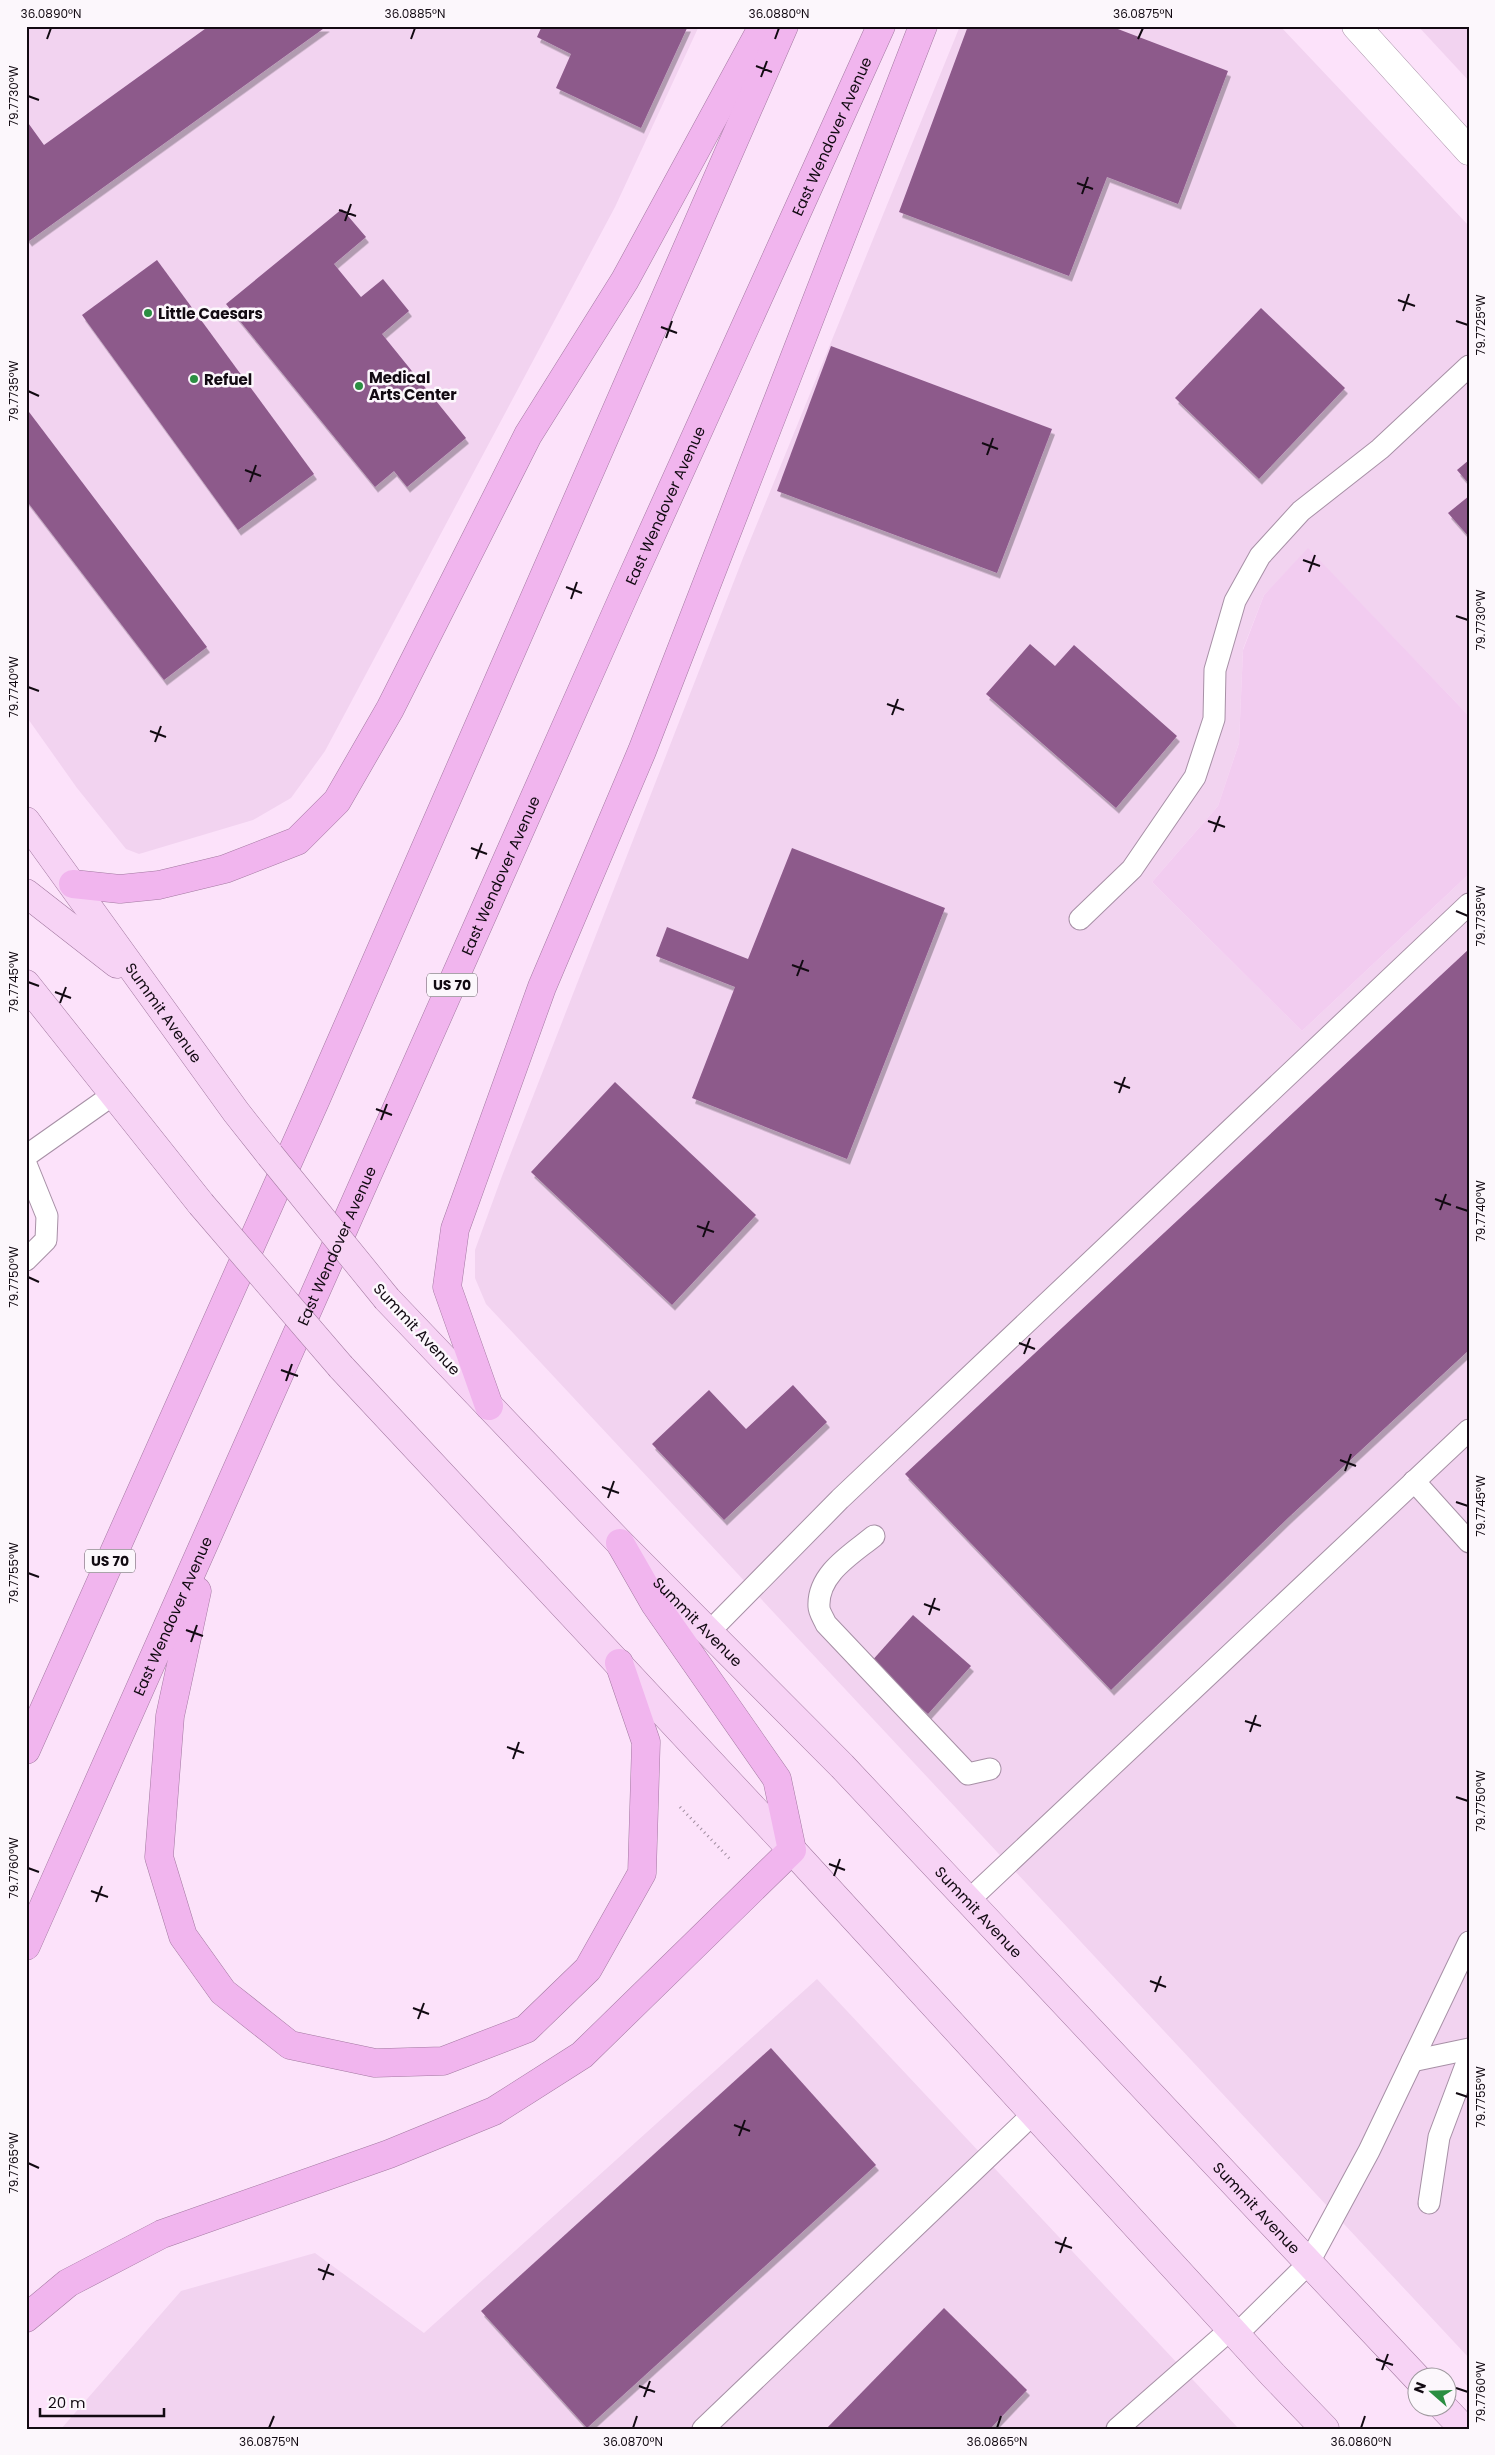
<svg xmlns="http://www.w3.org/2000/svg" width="1495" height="2455" font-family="Poppins,sans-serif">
	<defs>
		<filter id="shadow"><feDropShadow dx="3" dy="5.5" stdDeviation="0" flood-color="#0004"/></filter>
	</defs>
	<rect width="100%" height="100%" fill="#fce2fa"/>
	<g fill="#f2d3f0">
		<polygon points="26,26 699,26 615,207 325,751 291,798 253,820 139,854 126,849 77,788 26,716"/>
		<polygon points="960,26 1280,26 1469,226 1469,716 1308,549 1264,595 1243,649 1239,743 1218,806 1152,882 1302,1031 1469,874 1469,2358 486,1304 475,1278 475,1250 502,1176 743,558"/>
		<polygon points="1418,26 1469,26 1469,81"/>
		<polygon points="817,1979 1239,2429 61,2429 181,2291 315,2253 424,2333"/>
	</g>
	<polygon fill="#f2ccf0" points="1308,548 1469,716 1469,874 1302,1031 1152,882 1218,806 1239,743 1243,650 1264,595"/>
	<g fill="#8d5a8b" filter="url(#shadow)">
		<polygon points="209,26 327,26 29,241 26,237 26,120 44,145"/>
		<polygon points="542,26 688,26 641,128 556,88 571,54 537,37"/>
		<polygon points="968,26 1110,26 1228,71 1178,204 1107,177 1069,276 899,212"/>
		<polygon points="342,209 366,237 334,264 361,297 383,279 409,311 382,334 466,438 407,487 394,471 375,487 226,304"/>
		<polygon points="157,260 314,474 238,530 82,315"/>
		<polygon points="1261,308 1345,388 1259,479 1175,398"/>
		<polygon points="831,346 1052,429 997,573 777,491"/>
		<polygon points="26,408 207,647 164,680 26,500"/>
		<polygon points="1469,460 1469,484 1457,470"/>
		<polygon points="1469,496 1469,537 1448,513"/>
		<polygon points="1030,644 1055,666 1074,645 1177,736 1116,808 986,694"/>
		<polygon points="792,848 945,908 847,1159 692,1098 735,987 656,956 667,927 748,959"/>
		<polygon points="1469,949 1469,1350 1289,1517 1111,1690 905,1474"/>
		<polygon points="615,1082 756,1215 672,1305 531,1172"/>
		<polygon points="793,1385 827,1422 724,1520 652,1444 709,1390 746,1429"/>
		<polygon points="913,1615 971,1666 928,1714 870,1663"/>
		<polygon points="771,2048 876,2165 587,2428 481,2311"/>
		<polygon points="944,2308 1027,2390 990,2429 826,2429"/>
	</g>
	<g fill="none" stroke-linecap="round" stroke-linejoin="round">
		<defs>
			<g id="lane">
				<polyline points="1080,919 1132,869 1195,777 1214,719 1215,670 1235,601 1260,556 1301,511 1380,449 1469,366"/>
				<polyline points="26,1156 114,1094"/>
				<polyline points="26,1164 47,1216 46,1240 26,1260"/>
				<polyline points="1414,1481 1469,1542"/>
				<path d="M874,1536C852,1554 817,1574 819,1607C819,1612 824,1619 826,1624L968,1774L990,1769"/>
				<polyline points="709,1632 840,1499 1469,904"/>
				<polyline points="968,1901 1469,1430"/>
				<polyline points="1412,2061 1469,2049"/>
				<polyline points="1429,2203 1439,2137 1469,2057"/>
				<polyline points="1236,2335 1308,2264 1369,2151 1469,1942"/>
				<polyline points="703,2429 1033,2114"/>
				<polyline points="1117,2429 1231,2329"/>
			</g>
			<polyline id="street" points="1356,26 1469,151"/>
			<g id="primary">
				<path id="s1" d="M26,821L236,1112L270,1155"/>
				<polyline points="26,893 117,964"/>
				<polyline points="26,984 201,1204"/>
				<path id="s2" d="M387,1299L620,1543L842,1766L1418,2379"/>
				<polyline points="341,1367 792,1850 1273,2375 1325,2429"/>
				<polyline points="1444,2408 1464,2429"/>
			</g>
			<g id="highway">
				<polyline points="73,884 120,889 159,885 225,869 297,841 337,801 390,709 528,435 625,280 763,26"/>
				<polyline points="489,1406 447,1287 455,1229 542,987 642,751 923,26"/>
				<polyline points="197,1591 170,1716 159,1857 183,1936 223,1992 290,2045 375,2063 443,2061 526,2029 588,1969 642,1873 646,1742 619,1663"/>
				<polyline points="26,1750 316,1099 784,26"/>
				<path id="s3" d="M26,1946L625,593L881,26"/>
				<polyline points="26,2318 68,2283 162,2234 389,2154 494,2111 582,2055 792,1850 777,1779 655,1604 620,1543"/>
			</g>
		</defs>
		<use href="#lane" stroke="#a790a6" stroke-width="23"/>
		<use href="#street" stroke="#a790a6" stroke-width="29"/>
		<use href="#primary" stroke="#a379a1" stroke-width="29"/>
		<use href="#highway" stroke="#a379a1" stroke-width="29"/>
		<polyline stroke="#a08d9f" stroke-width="3" stroke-dasharray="1 4" stroke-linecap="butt" points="680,1807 731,1860"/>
		<use href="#lane" stroke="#fff" stroke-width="21"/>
		<use href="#street" stroke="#fff" stroke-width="28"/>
		<use href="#primary" stroke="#f7d3f5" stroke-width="28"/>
		<use href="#highway" stroke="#f1b5ee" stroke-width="28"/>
		<defs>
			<g id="primary-bridge">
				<polyline points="270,1155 387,1299"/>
				<polyline points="201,1204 341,1367"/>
			</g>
		</defs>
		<use href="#primary-bridge" stroke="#a379a1" stroke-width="29" stroke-linecap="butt"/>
		<use href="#primary-bridge" stroke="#f7d3f5" stroke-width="28"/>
	</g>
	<path fill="none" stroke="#120a12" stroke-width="2" d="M47,39L51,28M411,39L415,28M775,39L779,28M1138,39L1143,28M756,66L772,72M761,77L767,61M28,96L39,100M1077,183L1093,189M1082,194L1088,177M339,210L356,216M345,221L351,204M1398,300L1415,306M1403,311L1409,294M1456,321L1468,325M661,327L677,333M666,338L672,321M28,391L39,396M982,443L998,449M987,455L993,438M245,470L261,476M250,482L256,465M1303,560L1320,566M1309,572L1315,555M566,587L582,593M571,599L577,582M1456,616L1468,620M28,687L39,691M887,704L904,710M892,715L898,699M150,731L166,737M155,742L161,726M1208,821L1225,827M1214,832L1220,816M471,848L487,854M476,859L482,843M1456,911L1468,916M792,965L809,971M797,976L803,960M28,982L39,986M55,992L71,998M60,1003L66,987M1114,1082L1130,1088M1119,1093L1125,1077M376,1109L392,1115M381,1120L387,1104M1435,1199L1451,1205M1456,1207L1468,1211M1440,1210L1446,1194M697,1226L714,1232M703,1237L709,1221M28,1277L39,1282M1019,1343L1035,1349M1024,1354L1030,1338M281,1370L298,1376M286,1381L292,1364M1340,1460L1356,1466M1345,1471L1351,1454M602,1487L619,1493M608,1498L614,1481M1456,1502L1468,1506M28,1573L39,1577M924,1604L940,1610M929,1615L935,1598M186,1630L203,1636M191,1642L197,1625M1245,1721L1261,1726M1250,1732L1256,1715M507,1747L524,1753M513,1759L519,1742M1456,1797L1468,1801M829,1864L845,1870M28,1868L39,1872M834,1876L840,1859M91,1891L108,1897M96,1902L102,1886M1150,1981L1166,1987M1155,1992L1161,1976M413,2008L429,2014M418,2019L424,2003M1456,2093L1468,2097M734,2125L750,2131M739,2136L745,2120M28,2163L39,2168M1055,2242L1072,2248M1060,2253L1066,2237M318,2269L334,2275M323,2280L329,2264M1376,2359L1393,2365M1382,2370L1388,2354M639,2386L655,2392M1456,2388L1468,2392M644,2397L650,2381M269,2428L274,2416M633,2428L637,2416M997,2428L1001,2416M1361,2428L1365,2416"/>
	<g fill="#2b8e42" stroke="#fcf7fc" stroke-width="2">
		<circle cx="148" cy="313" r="5"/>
		<circle cx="194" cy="379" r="5"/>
		<circle cx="359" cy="386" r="5"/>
	</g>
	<g text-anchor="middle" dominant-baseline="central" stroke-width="5" stroke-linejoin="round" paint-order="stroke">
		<g fill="#fcf7fc" stroke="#585158" stroke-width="1">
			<rect x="427" y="973.5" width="50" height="23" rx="4"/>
			<rect x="85" y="1549.5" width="50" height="23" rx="4"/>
		</g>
		<g font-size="14" font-weight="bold" fill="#120a12">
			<text x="452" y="985">US 70</text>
			<text x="110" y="1561">US 70</text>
		</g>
		<g font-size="15" fill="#120a12" stroke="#fcf7fc">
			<text stroke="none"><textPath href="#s3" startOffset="1981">East Wendover Avenue</textPath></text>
			<text stroke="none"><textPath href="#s3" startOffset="1576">East Wendover Avenue</textPath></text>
			<text stroke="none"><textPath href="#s3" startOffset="1171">East Wendover Avenue</textPath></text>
			<text stroke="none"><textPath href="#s1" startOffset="236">Summit Avenue</textPath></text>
			<text stroke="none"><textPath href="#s3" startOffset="766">East Wendover Avenue</textPath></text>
			<text transform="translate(417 1329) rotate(47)">Summit Avenue</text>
			<text stroke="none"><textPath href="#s3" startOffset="361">East Wendover Avenue</textPath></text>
			<text stroke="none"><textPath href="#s2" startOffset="448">Summit Avenue</textPath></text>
			<text stroke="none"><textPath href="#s2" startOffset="852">Summit Avenue</textPath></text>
			<text stroke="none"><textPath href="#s2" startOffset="1258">Summit Avenue</textPath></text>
		</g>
		<g font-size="15" font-weight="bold" fill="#120a12" stroke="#fcf7fc" text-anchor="start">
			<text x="158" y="313">Little Caesars</text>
			<text x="369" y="377">Medical<tspan x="369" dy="17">Arts Center</tspan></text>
			<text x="204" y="379">Refuel</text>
		</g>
	</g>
	<rect width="1495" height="2455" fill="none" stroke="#fcf7fc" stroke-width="55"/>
	<g transform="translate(1432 2392) rotate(290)"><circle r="24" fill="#fcf7fc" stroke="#9e989e"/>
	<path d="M0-4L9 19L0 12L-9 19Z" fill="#2b8e42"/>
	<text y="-8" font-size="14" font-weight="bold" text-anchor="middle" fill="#120a12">N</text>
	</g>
	<path d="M40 2408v8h124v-8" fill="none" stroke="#120a12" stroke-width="2.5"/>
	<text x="48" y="2408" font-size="15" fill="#120a12" stroke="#fcf7fc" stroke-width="4" paint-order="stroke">20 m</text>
	<rect x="28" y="28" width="1440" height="2400" fill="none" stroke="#120a12" stroke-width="2"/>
	<g font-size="12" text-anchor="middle" fill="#120a12">
		<text x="51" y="18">36.0890°N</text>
		<text x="415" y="18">36.0885°N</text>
		<text x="779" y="18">36.0880°N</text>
		<text x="1143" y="18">36.0875°N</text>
		<text transform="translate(14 96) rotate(-90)" y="4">79.7730°W</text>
		<text transform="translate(1481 325) rotate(-90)" y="4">79.7725°W</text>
		<text transform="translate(14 391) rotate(-90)" y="4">79.7735°W</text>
		<text transform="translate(1481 620) rotate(-90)" y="4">79.7730°W</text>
		<text transform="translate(14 687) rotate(-90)" y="4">79.7740°W</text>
		<text transform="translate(1481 916) rotate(-90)" y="4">79.7735°W</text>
		<text transform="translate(14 982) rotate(-90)" y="4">79.7745°W</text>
		<text transform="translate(1481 1211) rotate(-90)" y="4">79.7740°W</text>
		<text transform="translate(14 1277) rotate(-90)" y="4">79.7750°W</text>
		<text transform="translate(1481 1506) rotate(-90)" y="4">79.7745°W</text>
		<text transform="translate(14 1573) rotate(-90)" y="4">79.7755°W</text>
		<text transform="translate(1481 1801) rotate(-90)" y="4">79.7750°W</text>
		<text transform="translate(14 1868) rotate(-90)" y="4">79.7760°W</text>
		<text transform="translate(1481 2097) rotate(-90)" y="4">79.7755°W</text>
		<text transform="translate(14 2163) rotate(-90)" y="4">79.7765°W</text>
		<text transform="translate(1481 2392) rotate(-90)" y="4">79.7760°W</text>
		<text x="269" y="2446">36.0875°N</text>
		<text x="633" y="2446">36.0870°N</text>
		<text x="997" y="2446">36.0865°N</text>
		<text x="1361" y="2446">36.0860°N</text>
	</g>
</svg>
